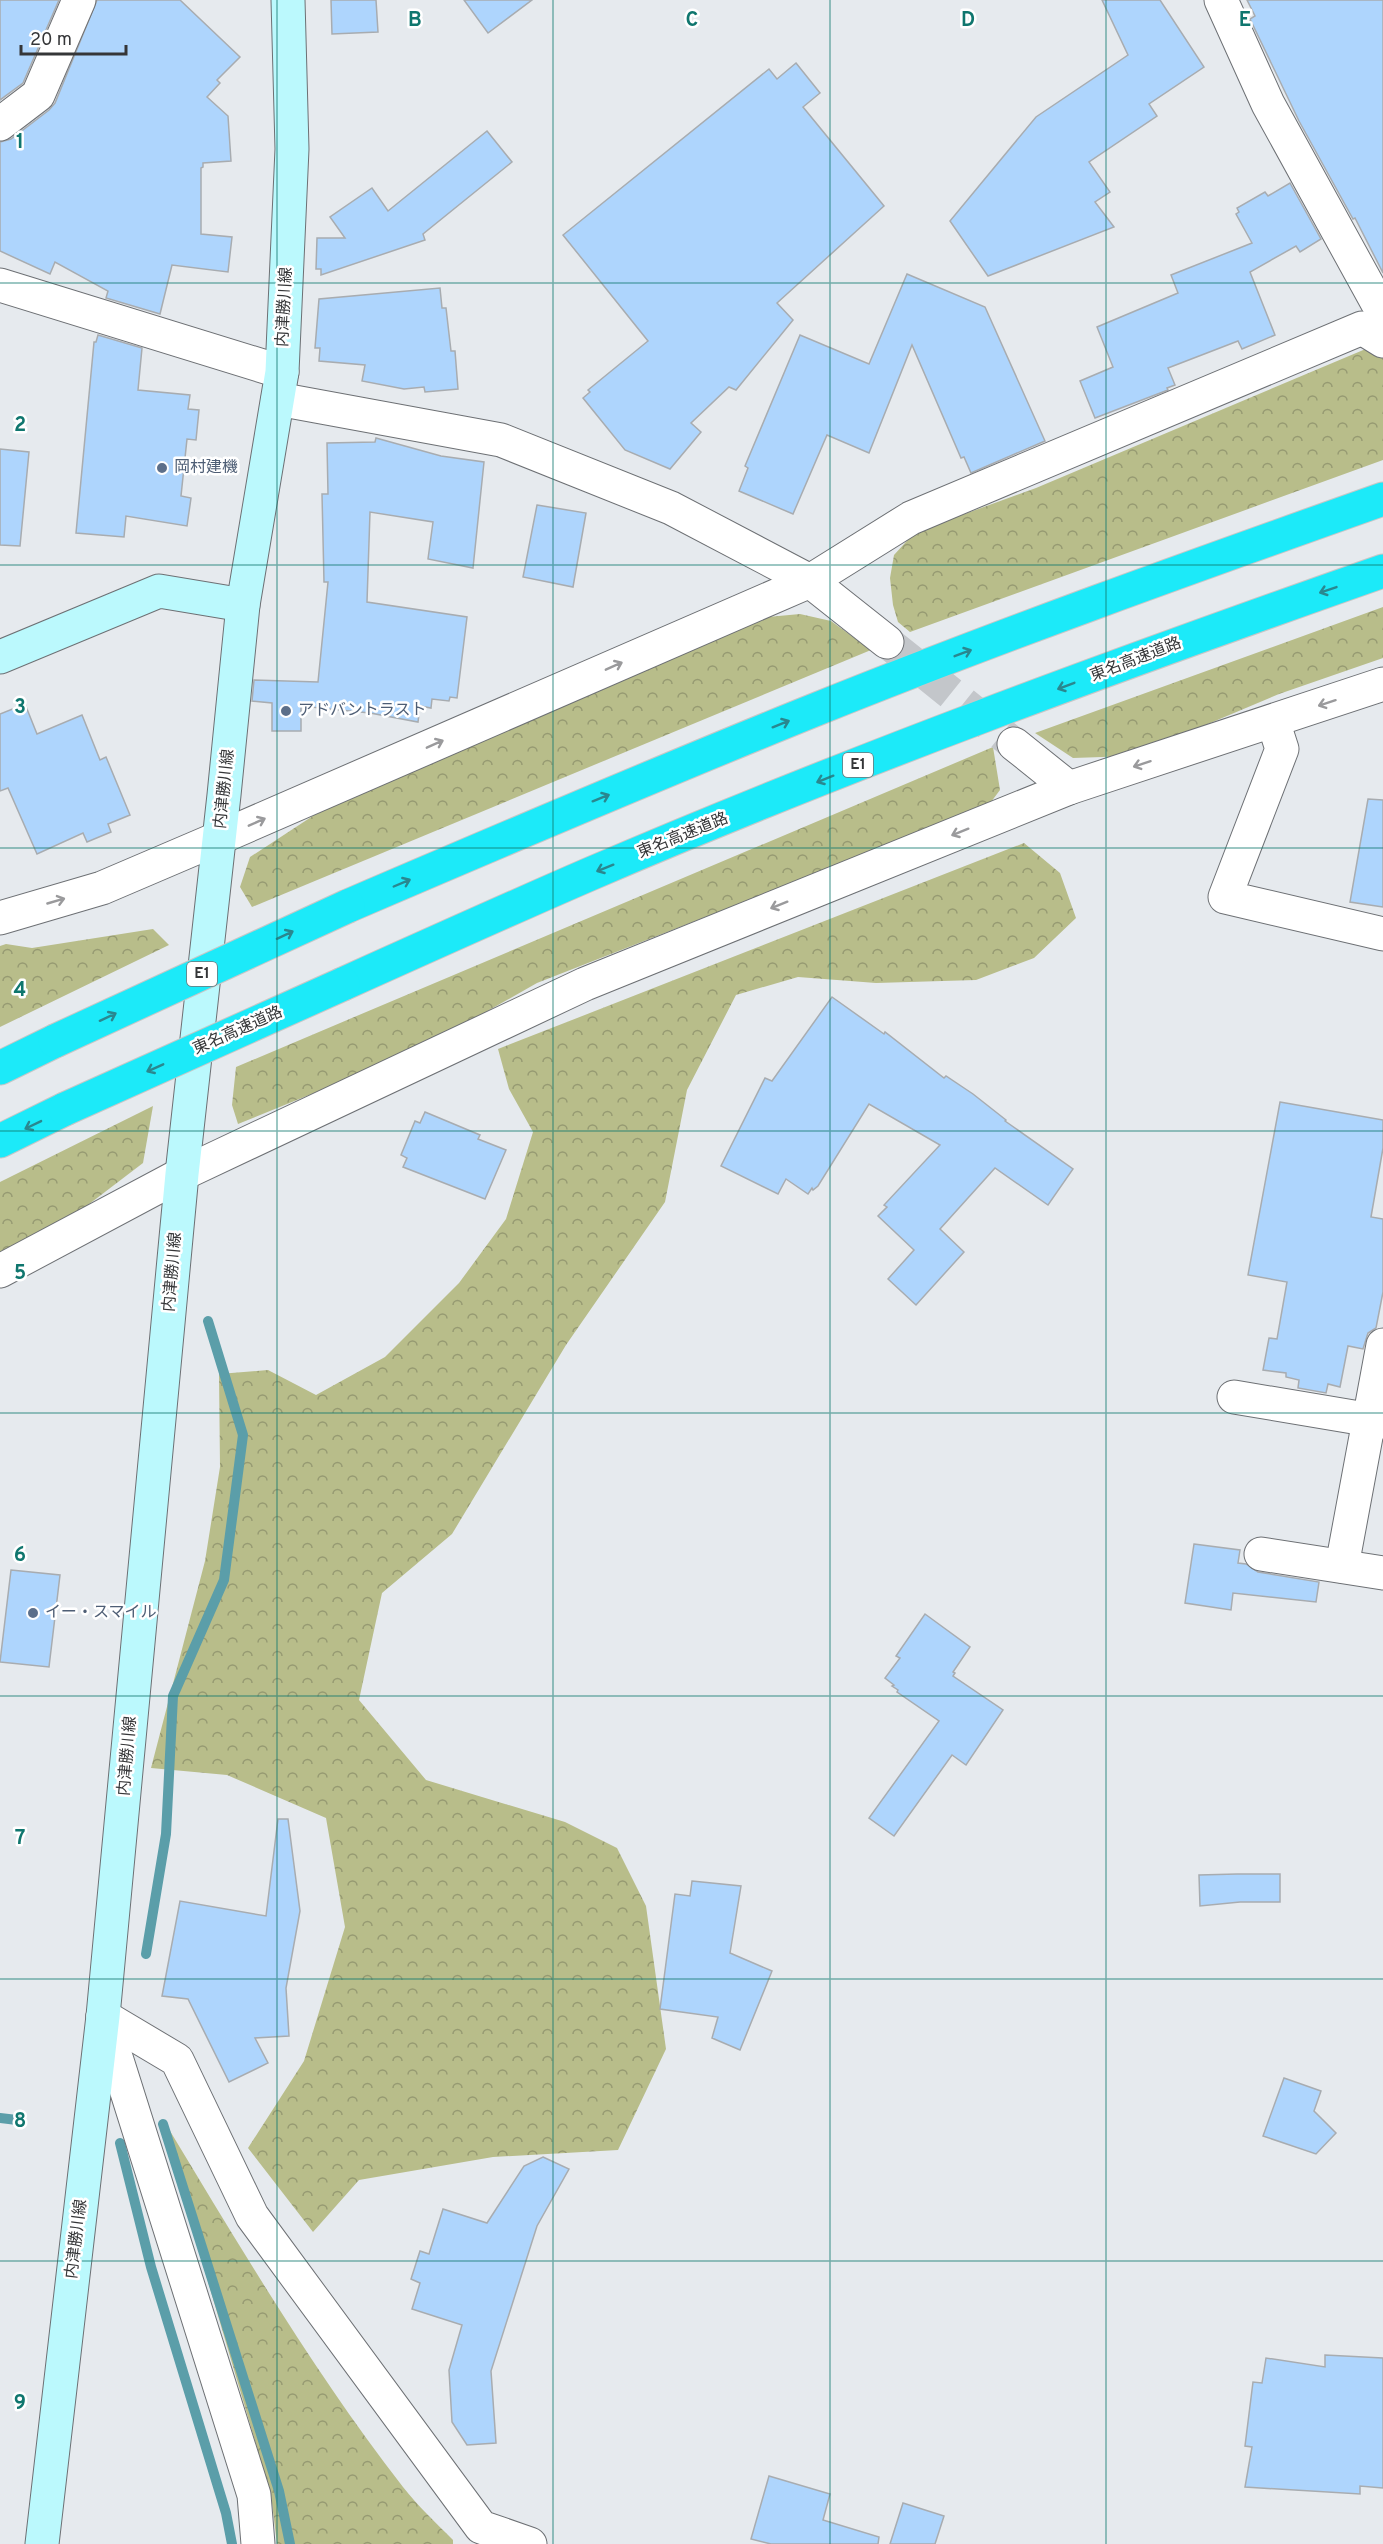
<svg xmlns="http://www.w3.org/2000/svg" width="1383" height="2544" font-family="Overpass,'Noto Sans JP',sans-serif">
	<defs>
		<pattern id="forest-crowns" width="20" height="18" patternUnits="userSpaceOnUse" patternTransform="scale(1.5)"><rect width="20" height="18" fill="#b8bd8a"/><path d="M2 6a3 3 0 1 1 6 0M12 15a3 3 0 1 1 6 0" fill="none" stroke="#969a72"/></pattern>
	</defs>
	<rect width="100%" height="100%" fill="#e6eaee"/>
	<g fill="url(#forest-crowns)">
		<polygon points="1368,348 1383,354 1383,460 910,632 898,622 893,605 890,578 894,555 915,532 1036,488"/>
		<polygon points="1383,607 1383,658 1279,694 1132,756 1073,758 1035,733"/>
		<polygon points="800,614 831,621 871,650 252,907 240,887 250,857 354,789 768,617"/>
		<polygon points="993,747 1000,790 988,806 537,983 401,1060 363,1073 238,1124 232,1105 236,1067"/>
		<polygon points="1024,843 1060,873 1076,918 1034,958 976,980 876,983 798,977 736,995 687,1090 665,1202 566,1345 452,1534 382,1593 359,1700 426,1780 565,1822 617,1848 646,1906 666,2049 618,2150 493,2157 359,2180 313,2232 248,2148 304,2061 345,1927 326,1818 227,1775 151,1768 205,1561 220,1467 219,1374 268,1370 316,1395 385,1357 459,1283 506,1219 533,1132 509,1089 498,1049"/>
		<polygon points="153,929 169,945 0,1027 0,946 6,944 32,948"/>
		<polygon points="153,1106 143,1163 38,1243 0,1261 0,1182"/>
		<path d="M170,2131C243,2252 316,2375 403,2487C418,2506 436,2523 453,2540V2544H277L271,2495L167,2143Z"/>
	</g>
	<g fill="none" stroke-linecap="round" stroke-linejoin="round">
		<g stroke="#5b9ea9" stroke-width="10">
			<polyline points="146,1954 166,1834 173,1696 224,1580 243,1435 208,1321"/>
			<polyline points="0,2118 17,2120"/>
			<polyline points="163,2124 279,2491 290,2544"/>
			<polyline points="120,2143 151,2267 226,2513 232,2544"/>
		</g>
	</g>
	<g fill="#aed5fd" stroke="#a8acb0" stroke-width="1.5">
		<polygon points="0,0 59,0 23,83 0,100"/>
		<polygon points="97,0 180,0 240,57 217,80 220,83 207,97 228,116 231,161 203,163 203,167 201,168 201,234 232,237 228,272 172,265 160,314 106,298 108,291 55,262 50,274 0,251 0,142 11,139 49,110 55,103"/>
		<polygon points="331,0 376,0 378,32 332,34"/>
		<polygon points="464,0 532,0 488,33"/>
		<polygon points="1102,0 1160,0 1204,67 1149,104 1157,116 1089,162 1110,192 1095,202 1114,227 988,276 950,221 1036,117 1128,55"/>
		<polygon points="1247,0 1383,0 1383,273 1355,218 1353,219 1299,121 1250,19 1255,16"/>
		<polygon points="796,63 820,93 803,107 884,206 777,303 793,320 736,390 729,387 691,423 701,432 670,469 625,450 583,398 590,392 588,390 648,341 563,235 769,69 777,79"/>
		<polygon points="487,131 512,162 423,234 425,240 321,275 321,269 316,269 317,238 345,238 330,217 372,188 388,211"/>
		<polygon points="1290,183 1321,239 1300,252 1296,246 1250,272 1275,335 1242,349 1238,341 1168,368 1175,385 1167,388 1168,390 1095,418 1080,381 1113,367 1097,327 1178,293 1171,275 1252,243 1236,214 1239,212 1237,208 1265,192 1268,196"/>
		<polygon points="907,274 985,307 1045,441 971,473 964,457 961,458 912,345 869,453 827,435 793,514 739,491 748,468 745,466 800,335 869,364"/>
		<polygon points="440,288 442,308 446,308 451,351 455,351 458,389 425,392 424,387 404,389 362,381 365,365 319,361 320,348 315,348 319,299"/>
		<polygon points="98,335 142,348 138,390 190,395 188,409 199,410 196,440 187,439 181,496 191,498 187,526 126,516 124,537 76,533 94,342 96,342"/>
		<polygon points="376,438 441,456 484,462 473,568 428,559 433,522 370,512 367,602 467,617 457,698 450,697 449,701 432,699 431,708 420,706 418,722 370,713 301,706 301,731 272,731 272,703 252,701 254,680 318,682 328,582 324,582 322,494 328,494 327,443 375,442"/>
		<polygon points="0,449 29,452 20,546 0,545"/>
		<polygon points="537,505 586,513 573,587 523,577"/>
		<polygon points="25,704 37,734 82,715 100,760 106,757 130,815 108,824 111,832 87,842 83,833 37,854 8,788 0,791 0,714"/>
		<polygon points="1368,799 1383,800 1383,907 1350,902"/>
		<polygon points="832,997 884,1034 885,1032 944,1078 946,1076 973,1094 1006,1120 1005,1121 1073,1169 1048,1205 995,1168 940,1229 964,1252 916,1305 888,1279 914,1250 878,1216 887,1207 884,1205 940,1145 869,1104 818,1186 813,1190 812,1188 808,1194 786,1179 778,1194 721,1166 765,1078 772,1081"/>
		<polygon points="1280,1102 1383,1120 1383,1148 1371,1217 1383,1219 1383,1292 1376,1328 1368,1333 1363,1349 1348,1346 1340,1387 1328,1384 1326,1393 1298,1388 1299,1380 1286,1377 1286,1373 1263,1370 1269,1338 1277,1339 1287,1282 1248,1275"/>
		<polygon points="425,1112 480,1135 478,1139 506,1150 485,1199 403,1167 407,1158 401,1155 415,1121 420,1123"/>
		<polygon points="1194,1544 1240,1550 1238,1563 1246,1564 1258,1572 1319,1582 1316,1602 1233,1593 1231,1610 1185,1603"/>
		<polygon points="11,1570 60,1575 49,1667 0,1662"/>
		<polygon points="925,1614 970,1647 953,1672 955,1673 953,1676 1003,1710 966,1765 952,1755 894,1836 869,1818 939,1721 897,1692 898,1690 892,1686 894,1685 885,1678 900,1658 896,1656"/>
		<polygon points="278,1819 288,1819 300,1911 286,1988 289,2036 255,2038 268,2063 229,2082 188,1999 162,1996 180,1901 266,1916"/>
		<polygon points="1237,1874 1280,1874 1280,1902 1240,1902 1200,1906 1199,1875"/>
		<polygon points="692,1881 741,1886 730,1953 772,1971 740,2050 712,2038 718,2017 660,2009 675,1894 690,1896"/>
		<polygon points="1284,2078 1321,2091 1314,2111 1336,2133 1316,2154 1263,2136"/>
		<polygon points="543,2157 569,2169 537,2226 491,2371 496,2443 467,2445 452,2422 449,2370 462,2325 412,2309 420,2283 411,2279 420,2251 429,2254 443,2209 487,2223 524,2166"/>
		<polygon points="1325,2355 1383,2358 1383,2488 1360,2486 1360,2494 1245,2487 1252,2447 1245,2446 1253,2382 1262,2383 1266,2358 1325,2367"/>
		<polygon points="769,2476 830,2494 823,2520 879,2537 878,2544 771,2544 751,2539"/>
		<polygon points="903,2503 944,2516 935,2544 890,2544"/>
	</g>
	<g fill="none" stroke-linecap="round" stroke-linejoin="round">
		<polyline stroke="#c3c6ca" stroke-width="33" stroke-dasharray="33 16" stroke-linecap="butt" points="887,642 1014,744"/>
		<defs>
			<g id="street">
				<polyline points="1221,0 1268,104 1383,313"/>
				<polyline points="0,124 38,95 79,0"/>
				<polyline points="0,285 282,372"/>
				<polyline points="278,399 501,440 671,508 810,581 887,642"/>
				<polyline points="1273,721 1282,749 1225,897 1383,934"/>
				<polyline points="1014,744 1069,788"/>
				<polyline points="0,918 102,888 219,838 810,581 911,518 1362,328 1383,341"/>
				<polyline points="0,1271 182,1174 585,984 1069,788 1383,684"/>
				<polyline points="1234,1397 1383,1422"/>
				<polyline points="1261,1554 1383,1573"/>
				<polyline points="1342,1566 1383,1345"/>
				<polyline points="103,2016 177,2060 252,2216 481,2527 530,2544"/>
				<polyline points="103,2016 254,2495 258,2544"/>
			</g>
			<g id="secondary">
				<polyline points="0,657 159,591 243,605"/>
				<polyline points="42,2544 103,2016 182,1174 224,795 243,605 282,372 292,149 288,0"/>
			</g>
			<g id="highway">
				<path d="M348,906C504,839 660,772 817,709C1004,634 1194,566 1383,499"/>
				<path d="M343,984C425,947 507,910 590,874C850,762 1116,665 1383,571"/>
				<polyline points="0,1068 55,1041"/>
				<polyline points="0,1141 65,1109"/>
			</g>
		</defs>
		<use href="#street" stroke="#6d7074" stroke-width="35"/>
		<use href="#secondary" stroke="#6d7074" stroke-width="35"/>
		<use href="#highway" stroke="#c6c7c7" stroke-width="35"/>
		<use href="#street" stroke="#fff" stroke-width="33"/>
		<use href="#secondary" stroke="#bbf9fd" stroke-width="33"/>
		<use href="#highway" stroke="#1ceaf9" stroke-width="33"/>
		<defs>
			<g id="highway-bridge">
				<polyline points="55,1041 348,906"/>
				<polyline points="65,1109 343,984"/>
			</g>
		</defs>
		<use href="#highway-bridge" stroke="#c6c7c7" stroke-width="35" stroke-linecap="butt"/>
		<use href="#highway-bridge" stroke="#1ceaf9" stroke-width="33"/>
	</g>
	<defs><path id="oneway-shaft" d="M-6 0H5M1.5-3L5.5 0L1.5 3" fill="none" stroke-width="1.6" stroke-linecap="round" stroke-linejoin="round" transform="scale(1.5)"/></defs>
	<g stroke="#2a878f">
		<use href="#oneway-shaft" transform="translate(1328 590) rotate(161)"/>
		<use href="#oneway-shaft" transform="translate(963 653) rotate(-21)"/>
		<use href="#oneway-shaft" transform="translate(1066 686) rotate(159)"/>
		<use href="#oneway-shaft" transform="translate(781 724) rotate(-22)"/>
		<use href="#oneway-shaft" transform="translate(825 779) rotate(158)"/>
		<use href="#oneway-shaft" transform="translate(601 798) rotate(-22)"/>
		<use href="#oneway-shaft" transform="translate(605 868) rotate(158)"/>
		<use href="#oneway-shaft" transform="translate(402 883) rotate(-23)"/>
		<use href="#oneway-shaft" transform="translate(285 935) rotate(-25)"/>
		<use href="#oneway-shaft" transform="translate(108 1017) rotate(-25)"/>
		<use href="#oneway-shaft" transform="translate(155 1068) rotate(156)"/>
		<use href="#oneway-shaft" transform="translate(33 1125) rotate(154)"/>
	</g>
	<g stroke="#9a9a9c">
		<use href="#oneway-shaft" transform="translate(614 666) rotate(-24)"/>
		<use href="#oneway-shaft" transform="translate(1327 703) rotate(162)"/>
		<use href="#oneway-shaft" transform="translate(435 744) rotate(-24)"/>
		<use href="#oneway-shaft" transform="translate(1142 764) rotate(162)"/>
		<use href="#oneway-shaft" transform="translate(257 822) rotate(-24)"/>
		<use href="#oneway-shaft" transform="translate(960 832) rotate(158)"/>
		<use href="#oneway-shaft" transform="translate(56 901) rotate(-16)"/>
		<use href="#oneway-shaft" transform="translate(779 905) rotate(158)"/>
	</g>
	<path fill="none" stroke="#0f766e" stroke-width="1.5" stroke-opacity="0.55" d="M277,0V2544M553,0V2544M830,0V2544M1106,0V2544M0,283H1383M0,565H1383M0,848H1383M0,1131H1383M0,1413H1383M0,1696H1383M0,1979H1383M0,2261H1383"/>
	<g fill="#5c6f8a" stroke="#fff" stroke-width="2">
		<circle cx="162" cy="468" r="6"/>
		<circle cx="286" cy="711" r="6"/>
		<circle cx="33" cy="1613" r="6"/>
	</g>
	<g text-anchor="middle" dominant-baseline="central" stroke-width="5" stroke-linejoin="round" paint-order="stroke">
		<g fill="#fff" stroke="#727274" stroke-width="1.5">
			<rect x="843" y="753" width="30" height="24" rx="4.5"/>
			<rect x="187" y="962" width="30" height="24" rx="4.5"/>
		</g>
		<g font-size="15" font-weight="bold" fill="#353638">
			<text x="858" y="765">E1</text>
			<text x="202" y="974">E1</text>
		</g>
		<g font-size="16" fill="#353638" stroke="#fff">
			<text transform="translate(285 307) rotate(-87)">内津勝川線</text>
			<text transform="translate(1136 660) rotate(-21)">東名高速道路</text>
			<text transform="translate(225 789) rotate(-84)">内津勝川線</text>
			<text transform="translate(683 836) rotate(-22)">東名高速道路</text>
			<text transform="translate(238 1031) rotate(-24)">東名高速道路</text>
			<text transform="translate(173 1272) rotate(-85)">内津勝川線</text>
			<text transform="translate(128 1756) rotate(-85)">内津勝川線</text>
			<text transform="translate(77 2239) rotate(-83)">内津勝川線</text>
		</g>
		<g font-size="16" fill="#4e5e75" stroke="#fff" text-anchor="start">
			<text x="174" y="468">岡村建機</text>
			<text x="298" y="711">アドバントラスト</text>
			<text x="45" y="1613">イー・スマイル</text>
		</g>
	</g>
	<g font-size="20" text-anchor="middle" font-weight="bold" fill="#0f766e" stroke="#fff" stroke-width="5" stroke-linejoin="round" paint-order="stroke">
		<text x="415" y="26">B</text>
		<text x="692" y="26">C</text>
		<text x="968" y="26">D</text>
		<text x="1245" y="26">E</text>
		<text x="20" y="148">1</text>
		<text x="20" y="431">2</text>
		<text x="20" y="713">3</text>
		<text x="20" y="996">4</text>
		<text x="20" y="1279">5</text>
		<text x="20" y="1561">6</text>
		<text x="20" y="1844">7</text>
		<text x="20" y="2127">8</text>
		<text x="20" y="2409">9</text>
	</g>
	<path d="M21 45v9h105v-9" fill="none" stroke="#353638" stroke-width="3"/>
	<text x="30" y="45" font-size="18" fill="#353638" stroke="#ffffff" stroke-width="4.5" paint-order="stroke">20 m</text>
</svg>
